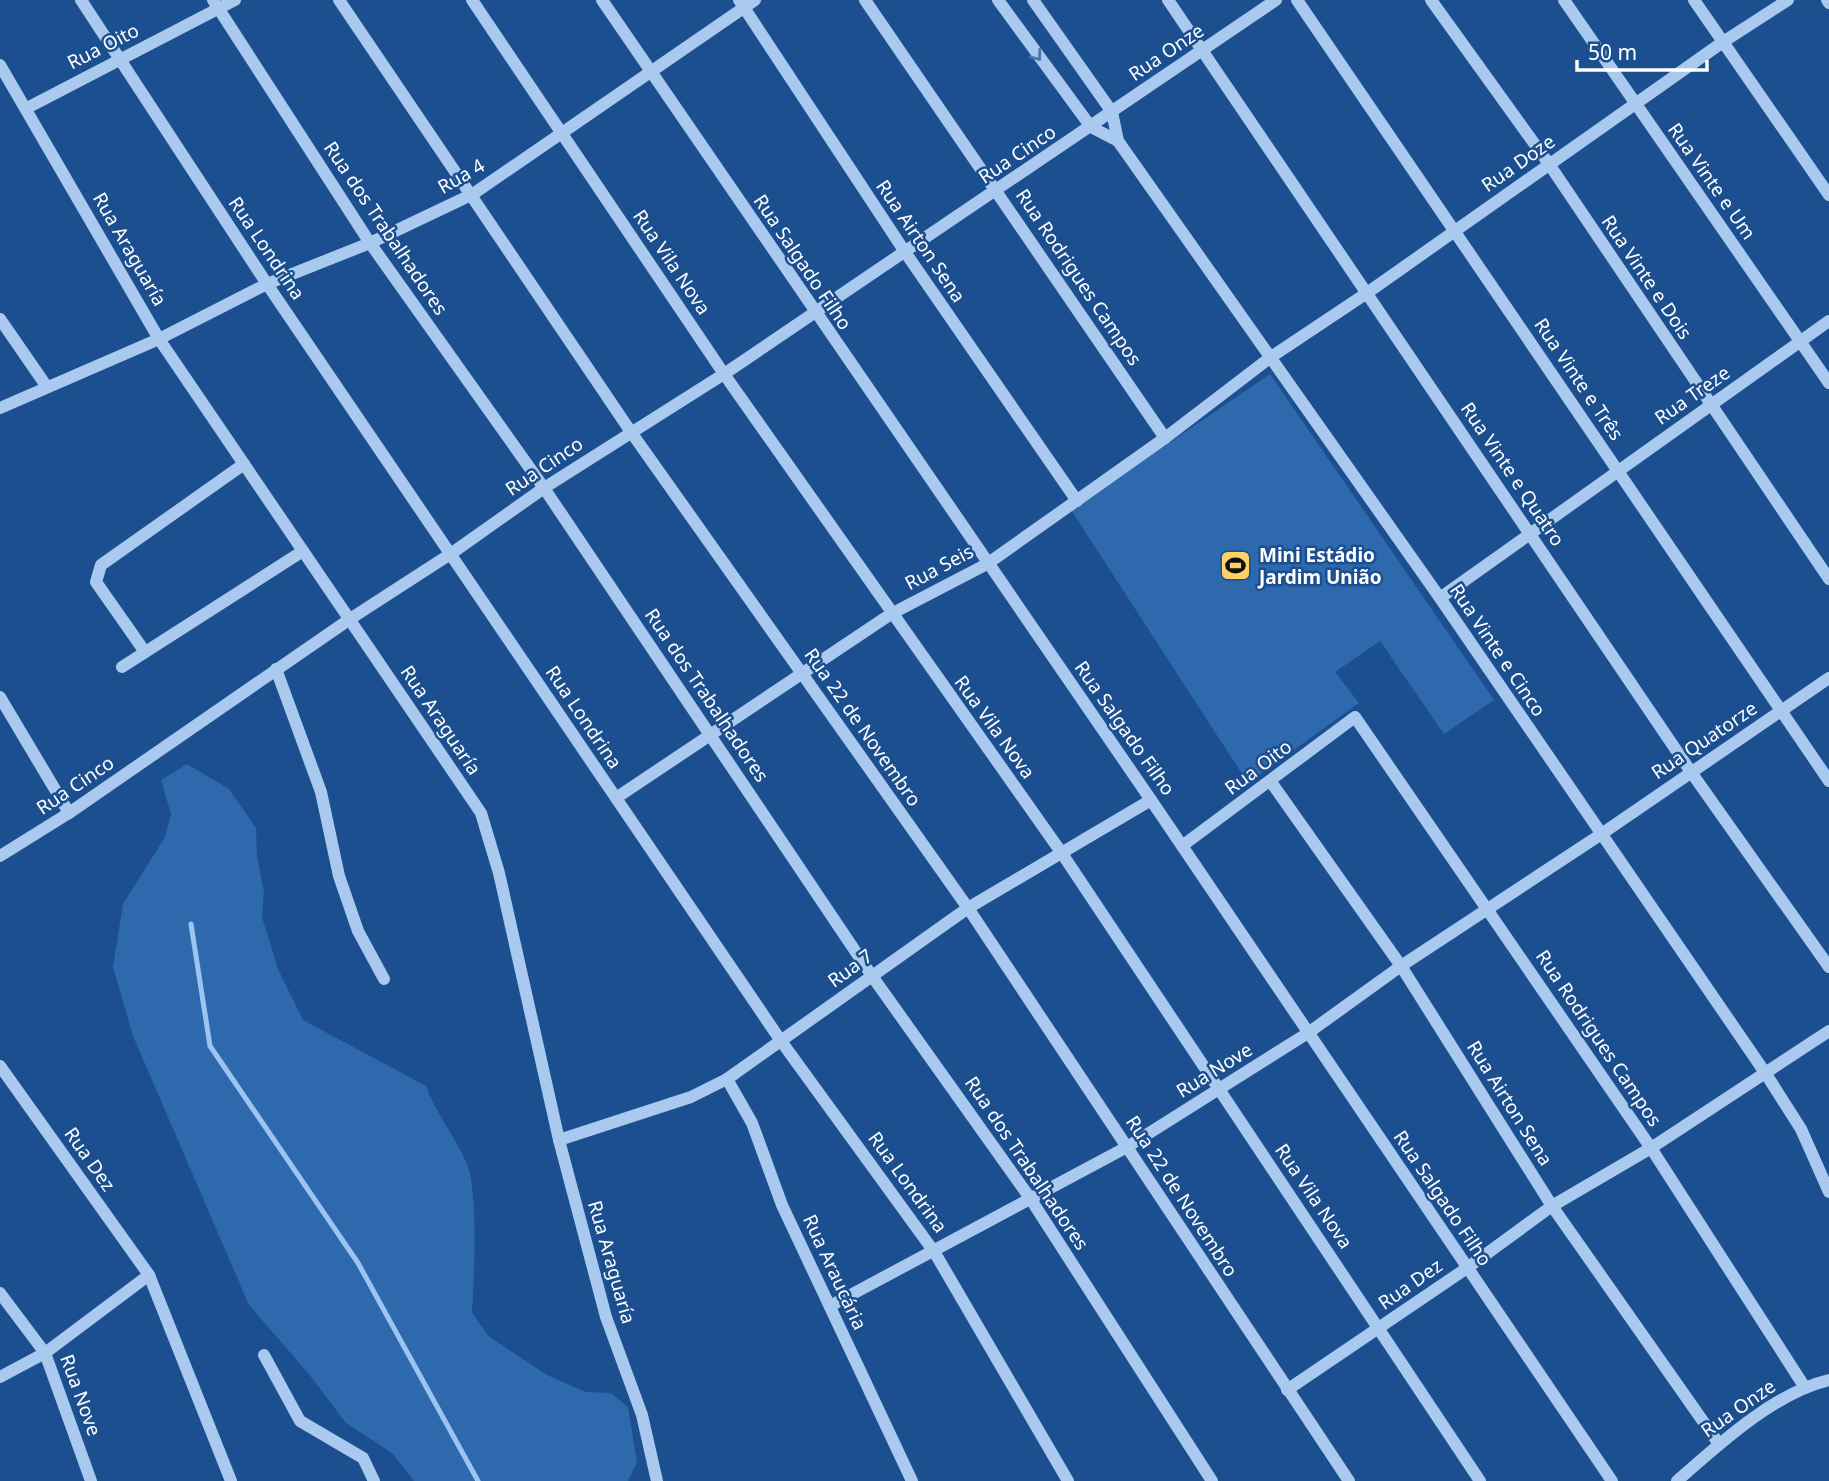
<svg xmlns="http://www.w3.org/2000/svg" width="1829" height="1481" font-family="'Noto Sans',sans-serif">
	<rect width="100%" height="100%" fill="#1b4f8f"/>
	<g fill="#2e69ad">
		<polygon points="1270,374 1494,700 1444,734 1380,641 1335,672 1359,703 1248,783 1071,510"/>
		<path d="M187,764L229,789L256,828L257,856L264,892L262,917L278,969L303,1020L426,1086C436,1113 454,1135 466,1162C479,1189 474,1279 472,1312L488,1336L547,1375L586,1392L611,1393L628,1407L637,1462L628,1481H414L392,1453L346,1423L308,1373L249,1305L133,1036L113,967L123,904L165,837L171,814L161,780Z"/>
	</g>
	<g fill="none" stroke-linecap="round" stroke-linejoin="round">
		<polyline stroke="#9cc4f0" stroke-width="5" points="191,924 210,1046 358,1263 478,1481"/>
		<g stroke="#a9c9ee" stroke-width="12">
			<polyline points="81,0 267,284 616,798 781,1041 935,1253 1068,1481"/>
			<polyline points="213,0 370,243 544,488 872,976 1030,1198 1212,1481"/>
			<polyline points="339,0 631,432 968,908 1349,1481"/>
			<polyline points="472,0 724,374 1061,852 1480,1481"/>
			<polyline points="602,0 1151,800 1612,1481"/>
			<polyline points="739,0 905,252 1077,501"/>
			<polyline points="865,0 1165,438"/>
			<polyline points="998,0 1091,127 1118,141"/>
			<polyline points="1033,0 1112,112 1118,141 1440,598 1766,1074 1801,1129 1829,1192"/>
			<polyline points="1168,0 1691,772 1829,967"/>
			<polyline points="1297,0 1829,781"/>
			<polyline points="1431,0 1549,164 1829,579"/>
			<polyline points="1564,0 1829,383"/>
			<polyline points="1694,0 1829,195"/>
			<polyline points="1827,0 1829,3"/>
			<polyline points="0,65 159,339 481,813 499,873 559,1140 606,1317 642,1415 657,1481"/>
			<polyline points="27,108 235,0"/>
			<polyline points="0,319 47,387"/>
			<polyline points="0,408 159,339 267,284 370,243 473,194 755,0"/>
			<polyline points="1440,598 1829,321"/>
			<polyline points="145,652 96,582 101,565 244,464"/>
			<polyline points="122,667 303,551"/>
			<polyline points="276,669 321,792 339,876 358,931 384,979"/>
			<polyline points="0,697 69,813"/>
			<polyline points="1271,782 1401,966 1552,1206 1719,1444"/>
			<polyline points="616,798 891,614 987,564 1165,438 1271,357 1367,293 1723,42 1788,0"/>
			<polyline points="1182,846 1355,717 1651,1148 1804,1386"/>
			<polyline points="0,856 69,813 350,619 452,553 544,488 724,374 1276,0"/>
			<polyline points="0,1066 149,1275 45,1353 0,1377"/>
			<polyline points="727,1079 752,1123 782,1205 912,1481"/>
			<polyline points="559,1140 691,1097 727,1079 968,908 1151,800"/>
			<polyline points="149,1275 231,1481"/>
			<polyline points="0,1293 45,1353 91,1481"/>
			<polyline points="830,1306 1127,1147 1308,1033 1401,966 1600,835 1829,678"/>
			<polyline points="264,1355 300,1421 363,1458 374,1481"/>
			<polyline points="1287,1390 1467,1268 1552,1206 1651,1148 1829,1031"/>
			<path d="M1677,1481C1719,1444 1774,1393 1829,1380"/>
		</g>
	</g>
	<defs><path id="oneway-chevron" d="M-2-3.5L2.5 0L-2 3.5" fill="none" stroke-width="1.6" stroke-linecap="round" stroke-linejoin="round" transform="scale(1.75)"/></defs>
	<use stroke="#4674ac" href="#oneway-chevron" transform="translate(1037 56) rotate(53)"/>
	<defs>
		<symbol id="stadium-square" viewBox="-11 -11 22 22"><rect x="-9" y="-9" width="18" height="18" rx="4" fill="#ffd166" stroke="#1b4f8f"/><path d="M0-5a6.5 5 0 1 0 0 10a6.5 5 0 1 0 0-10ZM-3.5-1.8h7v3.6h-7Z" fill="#111"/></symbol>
	</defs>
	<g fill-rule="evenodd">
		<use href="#stadium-square" x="1218" y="548" width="35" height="35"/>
	</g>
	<g text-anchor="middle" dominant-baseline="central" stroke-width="5" stroke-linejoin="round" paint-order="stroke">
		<g font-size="19" fill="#fff" stroke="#1b4f8f">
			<text transform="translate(103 46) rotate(-27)">Rua Oito</text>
			<text transform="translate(1166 52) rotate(-34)">Rua Onze</text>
			<text transform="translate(1017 154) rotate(-34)">Rua Cinco</text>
			<text transform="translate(1518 163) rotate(-35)">Rua Doze</text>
			<text transform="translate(461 176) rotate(-30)">Rua 4</text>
			<text transform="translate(1712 181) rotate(55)">Rua Vinte e Um</text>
			<text transform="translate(386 228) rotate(56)">Rua dos Trabalhadores</text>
			<text transform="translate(921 241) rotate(56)">Rua Airton Sena</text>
			<text transform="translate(267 248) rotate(56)">Rua Londrina</text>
			<text transform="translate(130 249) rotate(60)">Rua Araguaría</text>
			<text transform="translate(672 262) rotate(56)">Rua Vila Nova</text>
			<text transform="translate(803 262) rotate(56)">Rua Salgado Filho</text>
			<text transform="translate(1079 277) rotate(56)">Rua Rodrigues Campos</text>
			<text transform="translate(1647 277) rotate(56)">Rua Vinte e Dois</text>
			<text transform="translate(1579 379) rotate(56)">Rua Vinte e Três</text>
			<text transform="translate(1692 395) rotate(-35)">Rua Treze</text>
			<text transform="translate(544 466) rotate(-34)">Rua Cinco</text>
			<text transform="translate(1513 474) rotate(56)">Rua Vinte e Quatro</text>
			<text transform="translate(939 567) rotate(-28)">Rua Seis</text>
			<text transform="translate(1498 650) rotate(56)">Rua Vinte e Cinco</text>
			<text transform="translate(707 695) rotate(56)">Rua dos Trabalhadores</text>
			<text transform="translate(584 717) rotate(56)">Rua Londrina</text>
			<text transform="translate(441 720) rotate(56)">Rua Araguaría</text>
			<text transform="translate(863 727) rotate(55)">Rua 22 de Novembro</text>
			<text transform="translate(995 727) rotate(54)">Rua Vila Nova</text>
			<text transform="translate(1125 728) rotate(55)">Rua Salgado Filho</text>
			<text transform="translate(1704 740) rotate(-34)">Rua Quatorze</text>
			<text transform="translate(1258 767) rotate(-37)">Rua Oito</text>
			<text transform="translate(75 785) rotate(-34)">Rua Cinco</text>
			<text transform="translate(850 968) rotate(-36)">Rua 7</text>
			<text transform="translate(1599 1038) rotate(56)">Rua Rodrigues Campos</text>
			<text transform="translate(1214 1070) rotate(-32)">Rua Nove</text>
			<text transform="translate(1510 1103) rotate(58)">Rua Airton Sena</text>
			<text transform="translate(90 1159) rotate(55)">Rua Dez</text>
			<text transform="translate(1027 1163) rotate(56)">Rua dos Trabalhadores</text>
			<text transform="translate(908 1182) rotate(54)">Rua Londrina</text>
			<text transform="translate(1182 1196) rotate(57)">Rua 22 de Novembro</text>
			<text transform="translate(1314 1196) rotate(56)">Rua Vila Nova</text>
			<text transform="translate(1443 1198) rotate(56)">Rua Salgado Filho</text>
			<text transform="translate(612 1262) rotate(74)">Rua Araguaría</text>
			<text transform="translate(835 1272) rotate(65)">Rua Araucária</text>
			<text transform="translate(1410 1284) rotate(-35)">Rua Dez</text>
			<text transform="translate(81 1395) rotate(70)">Rua Nove</text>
			<text transform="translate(1738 1408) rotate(-35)">Rua Onze</text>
		</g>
		<g font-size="19" font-weight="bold" fill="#fff" stroke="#1b4f8f" text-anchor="start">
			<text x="1259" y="555">Mini Estádio<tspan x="1259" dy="22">Jardim União</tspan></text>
		</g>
	</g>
	<path d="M1577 60v10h130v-10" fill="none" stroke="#ffffff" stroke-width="3.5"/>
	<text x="1588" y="60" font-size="21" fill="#ffffff" stroke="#1b4f8f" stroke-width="5" paint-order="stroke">50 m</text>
</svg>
